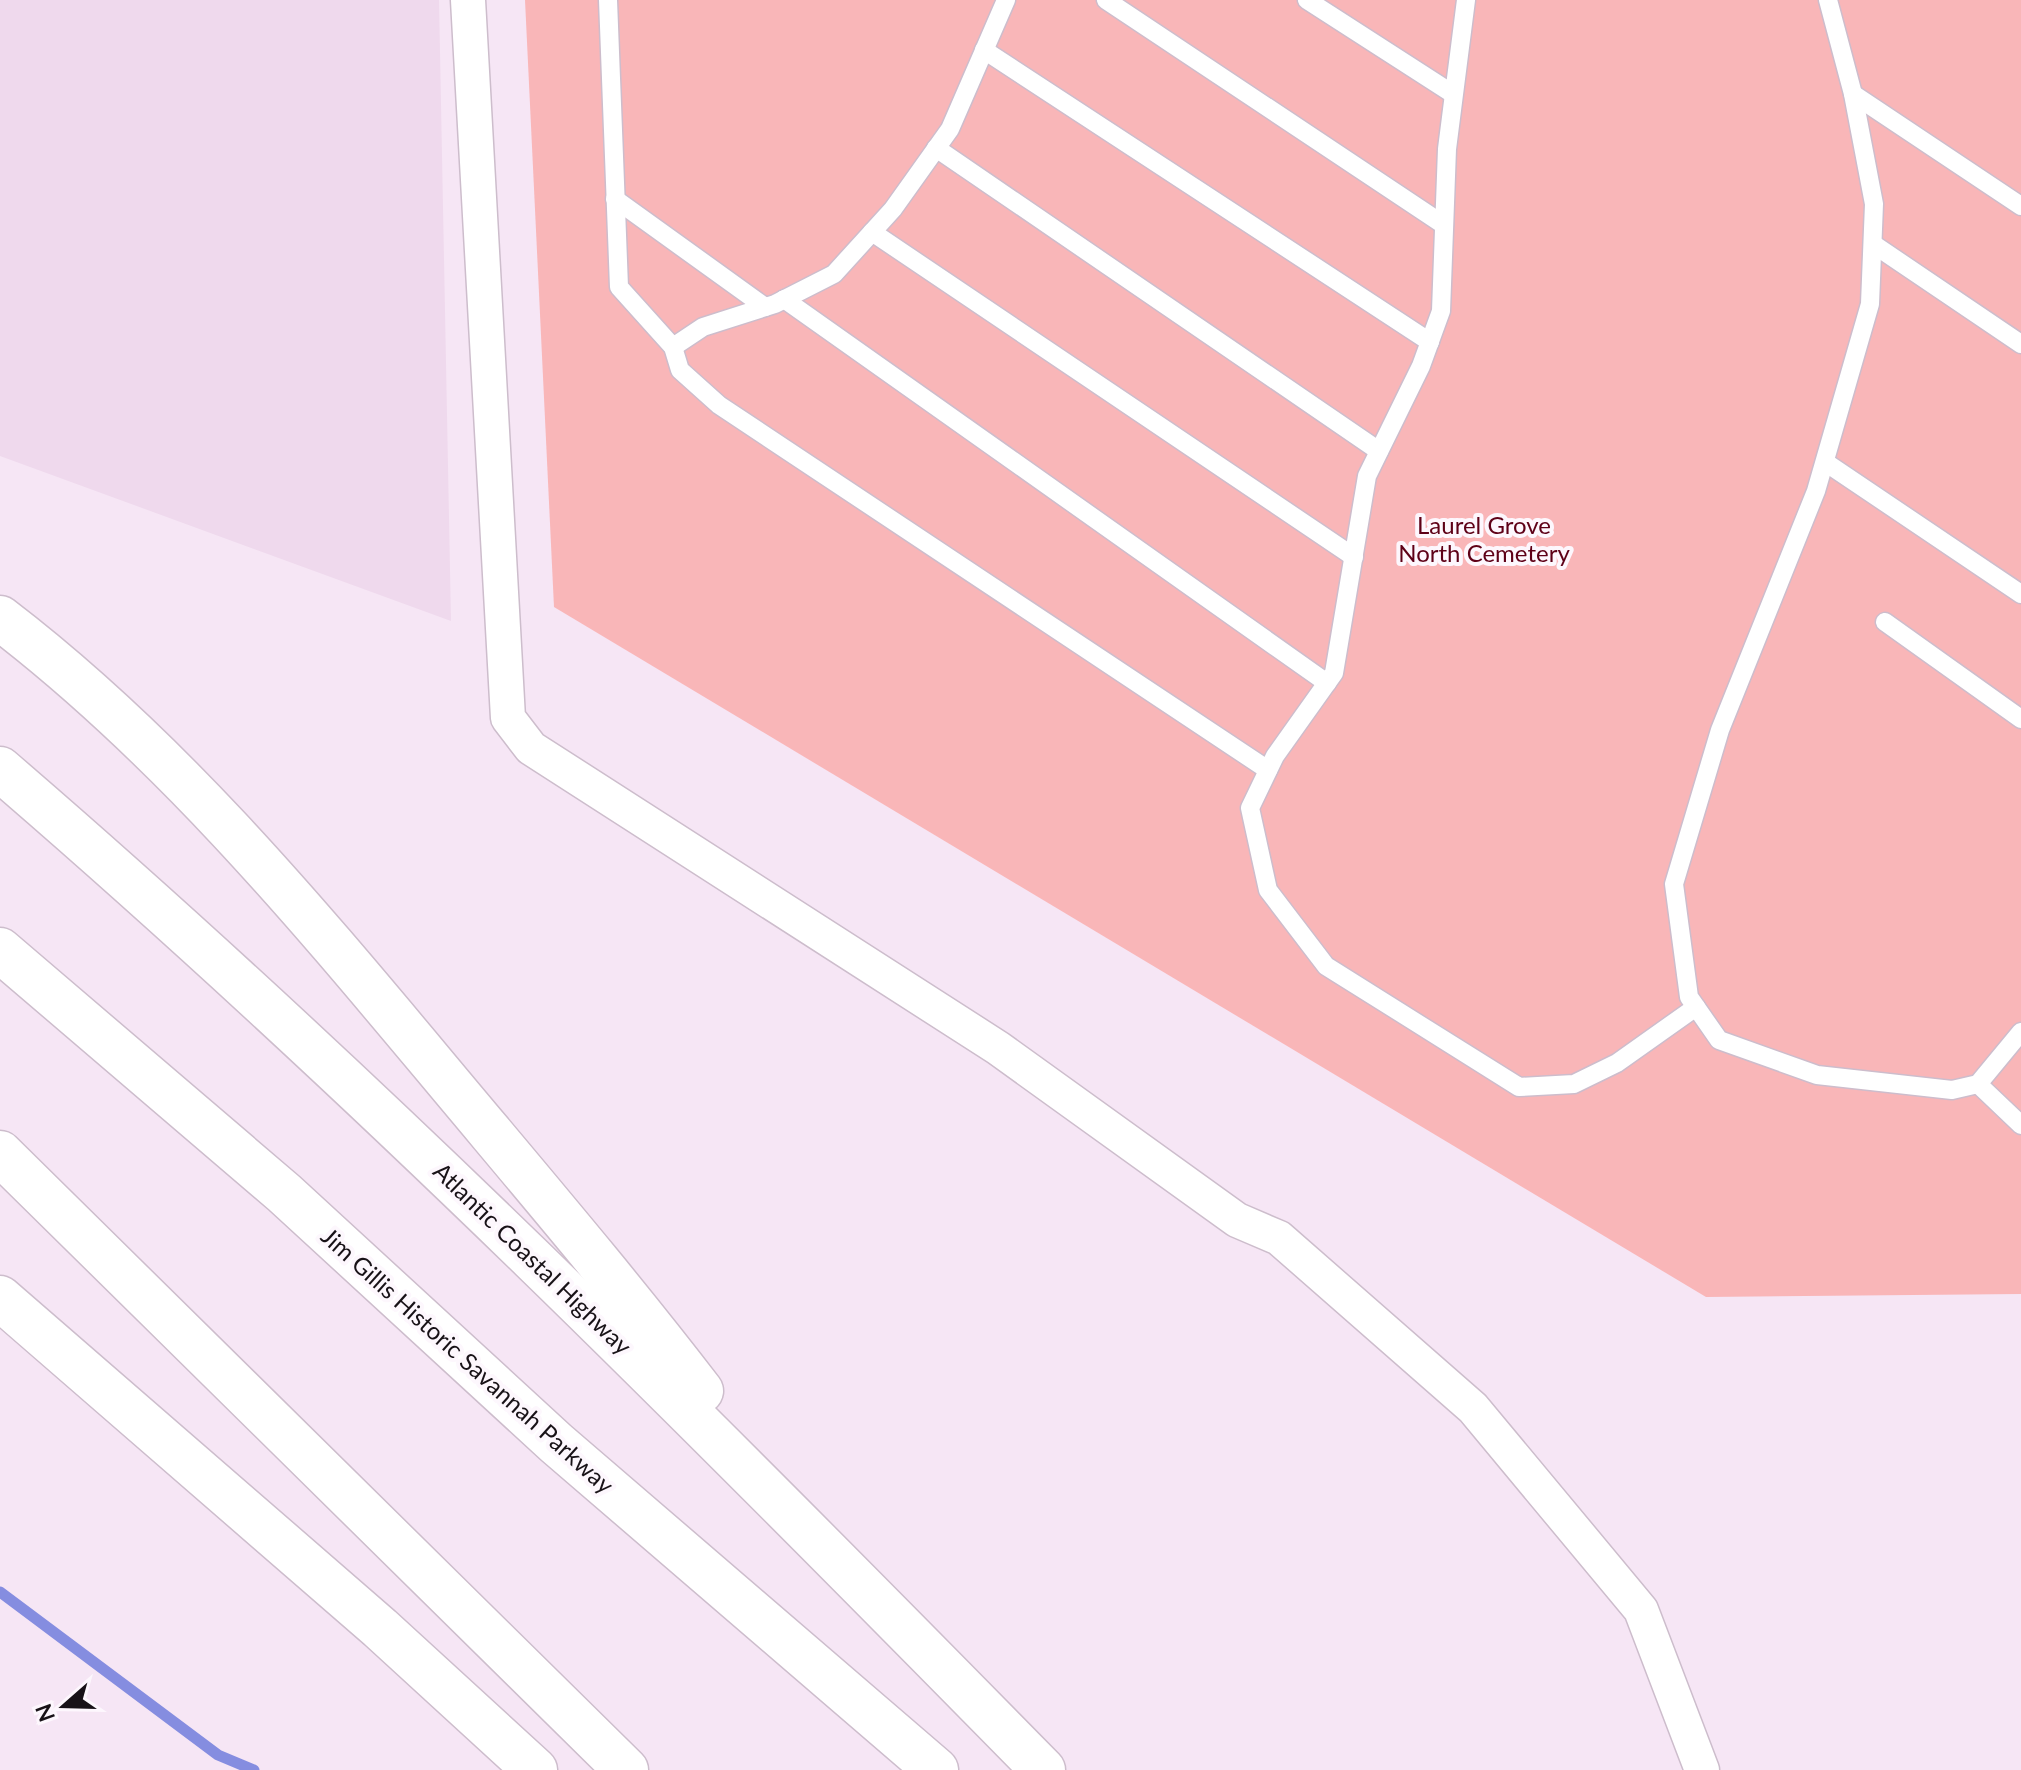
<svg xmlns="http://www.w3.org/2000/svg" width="2021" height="1770" font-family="Lato,sans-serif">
	<rect width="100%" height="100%" fill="#f6e6f5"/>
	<polygon fill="#efd9ed" points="0,0 439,0 451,621 0,456"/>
	<polygon fill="#f9b6b8" points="525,0 2021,0 2021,1294 1706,1297 554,607"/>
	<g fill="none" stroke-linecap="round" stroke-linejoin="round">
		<polyline stroke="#858de0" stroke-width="11" points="0,1592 218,1755 254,1770"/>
		<defs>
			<g id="lane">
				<polyline points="608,0 619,287 673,347 680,370 719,405 1268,770"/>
				<polyline points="1106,0 1444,225"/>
				<polyline points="1307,0 1453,94"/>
				<polyline points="1466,0 1447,149 1441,311 1421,366 1367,476 1334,673 1275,756 1250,808 1268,890 1326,966 1519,1087 1574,1084 1617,1063 1696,1007"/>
				<polyline points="1828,0 1853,94 1874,204 1870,304 1816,491 1720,730 1674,884 1689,997 1719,1040 1817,1075 1952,1090 1978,1084 2021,1032"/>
				<polyline points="984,50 1430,342"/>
				<polyline points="1853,94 2021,206"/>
				<polyline points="936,148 1379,451"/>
				<polyline points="615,199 765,307"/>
				<polyline points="872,232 1354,557"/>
				<polyline points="1873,244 2021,344"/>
				<polyline points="784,299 1327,683"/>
				<polyline points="673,347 703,327 775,304 834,274 893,209 950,129 1006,0"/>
				<polyline points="1825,462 2021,594"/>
				<polyline points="1885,622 2021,719"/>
				<polyline points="1978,1084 2021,1125"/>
			</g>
			<polyline id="street" points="468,0 508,718 531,748 998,1048 1237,1220 1279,1238 1473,1408 1641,1610 1702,1770"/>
			<g id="highway">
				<path d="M0,618C165,744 300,905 433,1064C523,1172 615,1279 701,1391"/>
				<path d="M0,769C366,1084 705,1426 1043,1770"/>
				<polyline points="0,950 284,1193 556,1443 936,1770"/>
				<polyline points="0,1153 626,1770"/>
				<polyline points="0,1298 380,1628 535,1770"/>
			</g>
		</defs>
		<use href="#lane" stroke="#cdbdcc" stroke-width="21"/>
		<use href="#street" stroke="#cdbdcc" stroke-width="37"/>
		<use href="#highway" stroke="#cdbdcc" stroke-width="47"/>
		<use href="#lane" stroke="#fff" stroke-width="18"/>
		<use href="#street" stroke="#fff" stroke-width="34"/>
		<use href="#highway" stroke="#fff" stroke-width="44"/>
	</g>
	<g text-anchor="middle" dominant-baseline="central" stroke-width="8" stroke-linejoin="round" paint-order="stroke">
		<g font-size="24" fill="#5e0017" stroke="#fdf7fd">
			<text x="1484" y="524">Laurel Grove<tspan x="1484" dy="28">North Cemetery</tspan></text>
		</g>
		<g font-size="24" fill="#181217" stroke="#fdf7fd">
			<text transform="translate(533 1258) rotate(44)">Atlantic Coastal Highway</text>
			<text transform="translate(468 1360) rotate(42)">Jim Gillis Historic Savannah Parkway</text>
		</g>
	</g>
	<g transform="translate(64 1706) rotate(250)" stroke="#fdf7fd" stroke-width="6" paint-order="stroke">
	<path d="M0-6L14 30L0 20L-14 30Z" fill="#181217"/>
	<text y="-12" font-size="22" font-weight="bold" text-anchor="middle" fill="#181217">N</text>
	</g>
</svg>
